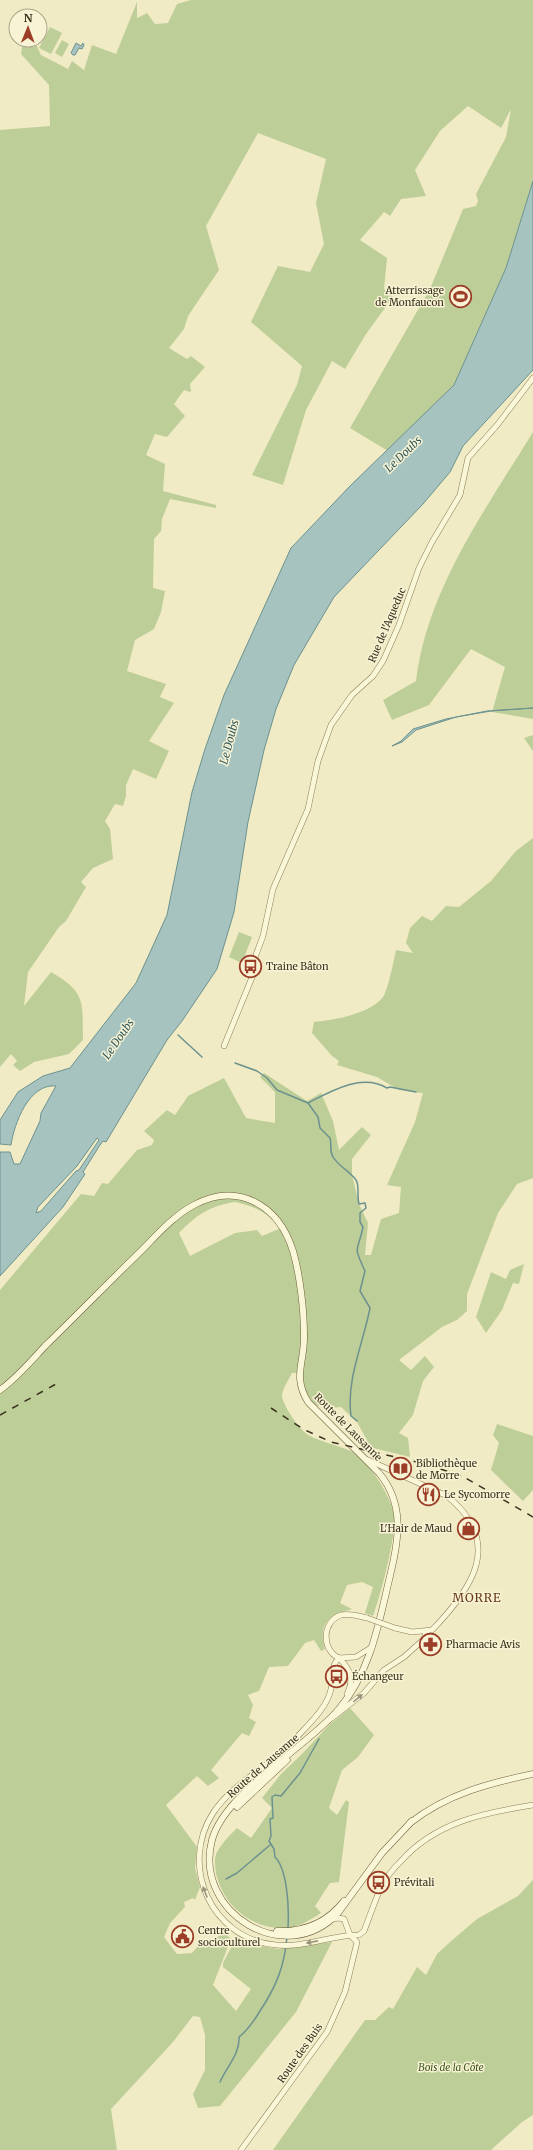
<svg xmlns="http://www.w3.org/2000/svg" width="533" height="2150" font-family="Merriweather,serif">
	<rect width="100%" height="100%" fill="#f0ebc4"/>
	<g fill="#bece98" fill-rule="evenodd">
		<path d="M191,0H533V181L506,268L454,385L388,451L350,428L430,289L463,209L476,206L478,201L476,194L506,137L511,109L501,128L468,106L440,131L415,170L426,196L401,199L390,216L384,212L360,240L387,258L384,289L393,297L366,334L345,369L332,361L306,410L283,485L252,475L297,385L302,366L251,322L278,266L310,272L324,244L316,203L326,159L258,133L206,226L219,270L188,316L184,329L169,348L187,359L191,356L205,367L190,384L191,391L190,392L184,390L174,404L185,416L167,437L155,434L146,455L165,464L163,491L216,505V508L170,499L162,519L161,531L154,539L153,588L165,591L161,612L154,629L135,640L127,671L166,684L160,697L174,703L149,741L169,751L156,779L133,769L126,785V796L123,806L115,804L105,821L110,829L113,859L93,868L81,882L86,887L66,921L59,927L28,972L24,1006L51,972C87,993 82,1002 83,1040L69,1054L34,1062L20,1071L13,1065L17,1061L11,1054L0,1067V130L50,126L49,85L21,54L23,40H34L41,55L68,69L72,61L84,70L92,45L116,54L137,2V18L147,13L155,24L168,23L177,4Z"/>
		<polygon points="50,27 62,33 51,54 39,48"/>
		<polygon points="62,40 69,44 62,57 55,53"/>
		<path d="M533,432V719L492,712L505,667L471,649L429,705L392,720L383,700L416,681C427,589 486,509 533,432Z"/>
		<polygon points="533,735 533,751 524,738"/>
		<path d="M533,838V1178L517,1184L498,1213L467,1294V1311L457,1320L442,1327L399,1360L411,1370L425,1356L434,1367L423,1381L413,1415L399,1433L408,1438L410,1457L365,1446L367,1440L357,1422L341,1407L329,1408L315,1405L306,1393L301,1373H292C289,1379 283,1388 282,1395C282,1405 300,1430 308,1435C321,1442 337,1445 351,1451C369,1461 391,1496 394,1515C397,1534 380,1597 373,1616L365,1613L373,1587L362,1582L347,1585L340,1603L352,1609C328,1615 318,1624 325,1649L321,1651L314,1640L305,1643L288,1666L269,1667L259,1691L248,1695L253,1705L249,1718L256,1722L249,1736L242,1733L211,1770L219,1778L208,1786L197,1776L166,1805L197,1847L195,1868L200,1887L195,1900L193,1898L184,1902L185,1907L170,1923L164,1937L177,1954L192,1953L199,1945L204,1944L225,1933L231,1939L213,1985L236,2011L251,1989L223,1967V1963L237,1936L258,1945L278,1949L332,1942L296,2012L220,2106L198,2108L193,2094L205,2070V2035L200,2017L193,2016L173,2042L111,2109L117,2150H0V1290L81,1194L94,1196L102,1183L108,1184L137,1150L152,1145L154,1140L144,1131L167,1110L175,1115L188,1096L224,1078L246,1118L275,1123V1092L260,1077L264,1073L307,1101L321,1093L333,1121L339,1150L362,1127L371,1135L352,1159V1175L359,1204L368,1223L365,1255H371L381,1219L399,1213L401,1187L387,1185L415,1122L423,1093L399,1090L377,1077L337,1065L339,1061L332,1056L312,1033L314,1022C334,1020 370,1014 383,997C388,990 394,960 396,950L413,953L406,943L410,928L422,916L432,921L446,906L459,907L491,881L516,851ZM235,1202C257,1207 266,1212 281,1228L262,1236L257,1230L235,1233L190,1256L179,1233C196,1215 210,1206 235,1202Z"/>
		<polygon points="239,932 252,937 242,963 229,957"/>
		<polygon points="524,1264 519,1284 513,1283 502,1310 486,1333 476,1317 491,1272 506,1279 510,1270"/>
		<polygon points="497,1424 533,1436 533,1490 523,1501 491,1470 499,1443 493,1435"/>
		<path d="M350,1708L374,1735L358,1757L342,1770L329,1808L337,1815L346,1800L349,1802L339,1882L330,1883L315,1906L321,1913C310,1920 298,1928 284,1928C251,1929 223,1905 216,1873C215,1866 214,1857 217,1852C222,1843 230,1835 237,1828L251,1838L272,1808L262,1798L281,1774L302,1754L330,1724Z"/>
		<polygon points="533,1880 533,2115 522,2122 491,2150 273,2150 365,2020 375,2020 389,2007 393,2009 417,1967 426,1975 437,1954 449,1943 477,1919 518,1896"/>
	</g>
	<g fill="#a6c3c0" stroke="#6c928f" fill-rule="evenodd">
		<polygon points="76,43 81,46 83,43 84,45 82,49 79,48 75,55 73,55 71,53"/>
		<path d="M533,181V370L463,446L450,472L423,504L334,597L294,665L276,709L264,750L248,822L234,912L217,969L182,1021L167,1040L106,1142L103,1141L100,1145L83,1172L85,1174L63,1207L0,1276V1152H10L14,1164H20L40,1121L41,1113L56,1086C29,1083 14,1124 11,1145L0,1144V1120L18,1092L43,1076L70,1068L136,983L167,915L192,792L205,749L224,695L291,548L350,486L454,385L506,268ZM97,1138L99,1140L79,1170L76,1171L41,1211L36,1213L38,1207L77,1166Z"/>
		<polygon points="533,708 491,711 456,717 416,730 402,742 392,746 401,741 413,729 446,719 487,711"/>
	</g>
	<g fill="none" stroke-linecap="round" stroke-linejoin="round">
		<g stroke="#6c928f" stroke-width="1.5">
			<polyline points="178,1035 202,1057"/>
			<path d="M235,1063L257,1071L267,1078L277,1090L308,1103L318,1117L320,1128L330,1138C332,1145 329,1150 333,1157C338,1166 355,1175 357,1182C359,1189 357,1197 359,1204L365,1203L366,1208L360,1213V1222L363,1227C358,1253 352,1243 365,1271L360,1291L370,1308C363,1344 346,1380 351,1416L357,1421"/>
			<path d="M308,1103C331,1091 362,1073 387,1088L390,1087L416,1092"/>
			<polyline points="226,1879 237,1873 270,1845"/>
			<path d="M288,1928C289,1910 288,1870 275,1857L274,1849L269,1841L271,1836L270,1819L273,1818L272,1797L275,1795L281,1796L300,1773L319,1739"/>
			<path d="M220,2082C227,2066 240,2054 239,2037C248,2030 254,2021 260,2011C276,1987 285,1965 287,1936"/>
		</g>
		<defs>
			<g id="tertiary">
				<polyline points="224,1046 253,975 254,960 263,936 273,889 308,809 318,761 331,725 352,695 373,676 383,661 399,625 419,568 432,542 460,495 468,458 498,424 533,378"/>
				<path d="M366,1459L447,1496C504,1542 473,1588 432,1630L412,1632L395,1628"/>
				<path d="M367,1618C358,1616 350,1613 341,1615C322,1621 321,1650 339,1658L356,1657L372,1647"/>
				<path d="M339,1658C330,1666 334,1678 331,1689C327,1708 309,1724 296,1738C272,1766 234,1781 213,1813C179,1866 211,1939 276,1945C304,1948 331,1935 359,1935L364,1931C370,1916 375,1900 382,1885C387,1876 394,1868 401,1861C436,1822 483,1813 533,1805"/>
				<path d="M339,1658C350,1669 355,1679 347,1694"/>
				<polyline points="332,1718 364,1693 384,1670 404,1657 424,1639 426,1632"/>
				<polyline points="241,2150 327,2032 345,1992 357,1942 350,1935 344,1919 338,1918 333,1919"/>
			</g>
			<g id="secondary">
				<path d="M0,1390C17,1378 31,1361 45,1346C77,1315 108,1283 140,1252C156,1236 173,1216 194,1205C239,1181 279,1206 293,1251C300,1275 304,1310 304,1335C305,1362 292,1376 308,1402L379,1473C405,1504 399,1540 390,1576C379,1622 371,1671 339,1709C306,1748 225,1792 212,1840C193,1913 286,1969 338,1913L382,1853L412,1821"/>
				<polyline points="237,1807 287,1760"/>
				<path d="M410,1823C447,1794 489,1783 533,1774"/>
				<path d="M277,1931C304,1932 327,1923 344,1901"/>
			</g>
		</defs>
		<use href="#tertiary" stroke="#8b7d5a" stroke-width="6"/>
		<use href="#secondary" stroke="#6d5e3d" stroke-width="7"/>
		<use href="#tertiary" stroke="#faf6d8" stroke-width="5"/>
		<use href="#secondary" stroke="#faf6d8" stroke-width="6"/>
		<g stroke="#3b311e" stroke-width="1.5" stroke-dasharray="7 7" stroke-linecap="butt">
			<polyline points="271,1408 303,1429 331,1442 425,1464 462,1476 533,1517"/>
			<polyline points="0,1415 56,1384"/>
		</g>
		<defs>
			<polyline id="tertiary-bridge" points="367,1618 395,1628"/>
		</defs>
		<use href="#tertiary-bridge" stroke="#8b7d5a" stroke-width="6" stroke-linecap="butt"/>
		<use href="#tertiary-bridge" stroke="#faf6d8" stroke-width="5"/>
	</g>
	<defs><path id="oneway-solid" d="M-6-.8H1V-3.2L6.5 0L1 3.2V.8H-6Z"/></defs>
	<g fill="#9a947b">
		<use href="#oneway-solid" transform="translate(358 1698) rotate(-40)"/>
		<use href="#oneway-solid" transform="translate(205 1892) rotate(-111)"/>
		<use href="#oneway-solid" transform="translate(312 1942) rotate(169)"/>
	</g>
	<defs>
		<symbol id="stadium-ring" viewBox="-11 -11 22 22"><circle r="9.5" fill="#f7f3d4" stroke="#9c3d28" stroke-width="1.5"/><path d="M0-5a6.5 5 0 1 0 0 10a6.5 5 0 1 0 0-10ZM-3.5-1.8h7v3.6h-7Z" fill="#9c3d28"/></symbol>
		<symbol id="bus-ring" viewBox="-11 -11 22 22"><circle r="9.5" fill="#f7f3d4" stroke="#9c3d28" stroke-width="1.5"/><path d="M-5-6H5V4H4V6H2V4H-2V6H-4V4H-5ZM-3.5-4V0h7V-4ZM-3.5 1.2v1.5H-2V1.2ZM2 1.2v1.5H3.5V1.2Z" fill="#9c3d28"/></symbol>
		<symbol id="library-ring" viewBox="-11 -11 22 22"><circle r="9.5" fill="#f7f3d4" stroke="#9c3d28" stroke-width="1.5"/><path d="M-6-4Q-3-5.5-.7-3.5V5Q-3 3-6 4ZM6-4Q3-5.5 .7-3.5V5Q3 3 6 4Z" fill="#9c3d28"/></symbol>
		<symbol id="restaurant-ring" viewBox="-11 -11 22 22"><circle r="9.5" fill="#f7f3d4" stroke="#9c3d28" stroke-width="1.5"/><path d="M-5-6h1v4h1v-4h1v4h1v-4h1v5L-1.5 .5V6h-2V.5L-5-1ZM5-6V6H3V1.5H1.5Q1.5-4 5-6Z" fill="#9c3d28"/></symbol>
		<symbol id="shop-ring" viewBox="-11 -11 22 22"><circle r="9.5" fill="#f7f3d4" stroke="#9c3d28" stroke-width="1.5"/><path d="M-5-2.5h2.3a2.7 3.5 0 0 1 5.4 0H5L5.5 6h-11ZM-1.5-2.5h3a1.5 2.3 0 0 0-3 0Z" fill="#9c3d28"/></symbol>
		<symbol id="pharmacy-ring" viewBox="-11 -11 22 22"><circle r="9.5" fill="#f7f3d4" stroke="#9c3d28" stroke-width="1.5"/><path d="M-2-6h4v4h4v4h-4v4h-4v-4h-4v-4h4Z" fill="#9c3d28"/></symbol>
		<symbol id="civic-ring" viewBox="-11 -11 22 22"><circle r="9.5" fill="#f7f3d4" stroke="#9c3d28" stroke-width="1.5"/><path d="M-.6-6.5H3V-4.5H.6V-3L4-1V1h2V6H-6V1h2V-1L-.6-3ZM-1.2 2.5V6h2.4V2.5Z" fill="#9c3d28"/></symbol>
	</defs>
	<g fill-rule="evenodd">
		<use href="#stadium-ring" x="448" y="284" width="25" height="25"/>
		<use href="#bus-ring" x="238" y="954" width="25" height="25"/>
		<use href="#library-ring" x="388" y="1456" width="25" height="25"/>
		<use href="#restaurant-ring" x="416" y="1482" width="25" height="25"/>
		<use href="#shop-ring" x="456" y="1516" width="25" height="25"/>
		<use href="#pharmacy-ring" x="418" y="1632" width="25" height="25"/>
		<use href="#bus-ring" x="324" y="1664" width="25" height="25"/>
		<use href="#bus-ring" x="366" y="1870" width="25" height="25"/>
		<use href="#civic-ring" x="170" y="1924" width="25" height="25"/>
	</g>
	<g text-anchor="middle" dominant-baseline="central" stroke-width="3" stroke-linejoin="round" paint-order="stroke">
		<g font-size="10" fill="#3b311e" stroke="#f7f3d4" text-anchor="start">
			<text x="444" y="290" text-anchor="end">Atterrissage<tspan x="444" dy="12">de Monfaucon</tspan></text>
			<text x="266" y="966">Traine Bâton</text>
			<text x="416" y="1463">Bibliothèque<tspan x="416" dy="12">de Morre</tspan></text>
			<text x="444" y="1494">Le Sycomorre</text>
			<text x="452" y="1528" text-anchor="end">L'Hair de Maud</text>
			<text x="446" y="1644">Pharmacie Avis</text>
			<text x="352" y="1676">Échangeur</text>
			<text x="394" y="1882">Prévitali</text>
			<text x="198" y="1930">Centre<tspan x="198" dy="12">socioculturel</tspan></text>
		</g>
		<g font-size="10" fill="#3b311e" stroke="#f7f3d4">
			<text transform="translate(387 625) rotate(-67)">Rue de l'Aqueduc</text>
			<text transform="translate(348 1427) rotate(45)">Route de Lausanne</text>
			<text transform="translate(263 1766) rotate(-41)">Route de Lausanne</text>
			<text transform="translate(300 2053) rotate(-55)">Route des Buis</text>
		</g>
		<g font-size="10" font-style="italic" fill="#415824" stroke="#f7f3d4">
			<text x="451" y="2067">Bois de la Côte</text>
		</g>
		<g font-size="11" font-style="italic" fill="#2d555b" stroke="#f7f3d4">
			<text transform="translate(403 454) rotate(-44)">Le Doubs</text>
			<text transform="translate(229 742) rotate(-75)">Le Doubs</text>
			<text transform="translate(118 1039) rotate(-55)">Le Doubs</text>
		</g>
		<g font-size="12" letter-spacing="1" fill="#693b1c" stroke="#f7f3d4">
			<text x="477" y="1597">MORRE</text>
		</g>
	</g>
	<g transform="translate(28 28) rotate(1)"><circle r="19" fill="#f7f3d4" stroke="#aca58b"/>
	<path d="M0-3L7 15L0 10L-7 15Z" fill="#9c3d28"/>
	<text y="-6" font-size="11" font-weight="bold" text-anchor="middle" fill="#3b311e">N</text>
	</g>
</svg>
